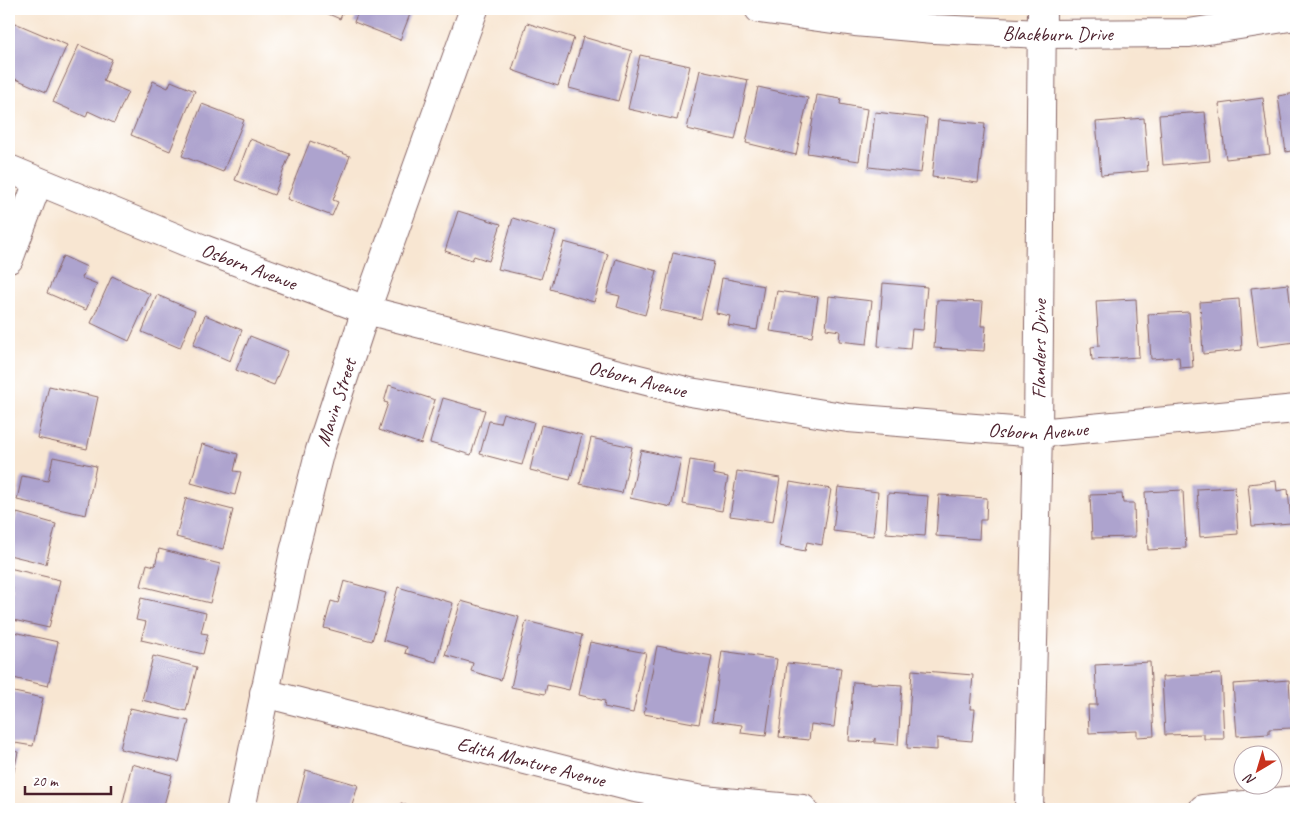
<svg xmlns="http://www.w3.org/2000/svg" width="1305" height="818" font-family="Caveat,sans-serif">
	<rect width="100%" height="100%" fill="#fff"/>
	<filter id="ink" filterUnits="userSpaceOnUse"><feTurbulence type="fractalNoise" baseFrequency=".02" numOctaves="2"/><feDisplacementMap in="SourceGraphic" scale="10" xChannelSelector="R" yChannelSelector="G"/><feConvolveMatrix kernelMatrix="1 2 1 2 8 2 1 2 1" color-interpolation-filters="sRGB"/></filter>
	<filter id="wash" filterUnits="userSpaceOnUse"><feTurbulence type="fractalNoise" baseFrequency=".0096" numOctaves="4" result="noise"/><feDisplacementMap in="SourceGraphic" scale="20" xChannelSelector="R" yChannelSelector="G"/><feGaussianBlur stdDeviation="1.12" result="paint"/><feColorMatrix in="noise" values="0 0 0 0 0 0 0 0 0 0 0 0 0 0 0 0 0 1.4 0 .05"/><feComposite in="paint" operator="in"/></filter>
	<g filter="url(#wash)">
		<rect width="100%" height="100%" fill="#f8e6d2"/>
		<g id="blocks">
			<g fill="#ada3ce">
				<polygon points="317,9 344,9 340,19"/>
				<polygon points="359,9 412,9 400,40 354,22"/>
				<polygon points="15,23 67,45 46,92 16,79 14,85 9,83 9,38"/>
				<polygon points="527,23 574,38 558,86 512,70"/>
				<polygon points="583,37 632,51 618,101 569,88"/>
				<polygon points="79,45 112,59 103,81 128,92 114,123 88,111 86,117 53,102"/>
				<polygon points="640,55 690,66 677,120 628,109"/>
				<polygon points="700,70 748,80 735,140 687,129"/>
				<polygon points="153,81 168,88 171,81 195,91 170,151 131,135"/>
				<polygon points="758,87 808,98 796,155 746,143"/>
				<polygon points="1296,93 1296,150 1286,152 1278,96"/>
				<polygon points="817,95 841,99 840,104 867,109 859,161 807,153"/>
				<polygon points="1263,98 1270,154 1226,159 1219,104"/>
				<polygon points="202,104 244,120 223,172 182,156"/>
				<polygon points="875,112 927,118 921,173 869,167"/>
				<polygon points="1205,112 1210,161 1163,165 1159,115"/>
				<polygon points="1144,118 1148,171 1101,175 1096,122"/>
				<polygon points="938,120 985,124 978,183 932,177"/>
				<polygon points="250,139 290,154 274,195 235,180"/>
				<polygon points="310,141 350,156 333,200 338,202 332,216 287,199"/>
				<polygon points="458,211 501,224 489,261 474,256 472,260 445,251"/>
				<polygon points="513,218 556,232 541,279 498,269"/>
				<polygon points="564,242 608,254 594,302 550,289"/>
				<polygon points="673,253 714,262 701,319 660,310"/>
				<polygon points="63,256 87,267 82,278 97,284 86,310 47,293"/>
				<polygon points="616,259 657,271 645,315 617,307 620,296 607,293"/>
				<polygon points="112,276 150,294 129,341 91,323"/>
				<polygon points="722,278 764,286 757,330 728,325 730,316 716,313"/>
				<polygon points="883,283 927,287 923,330 912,329 910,349 878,346"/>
				<polygon points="1288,284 1295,342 1258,347 1251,288"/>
				<polygon points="777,291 818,297 812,337 770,331"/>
				<polygon points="157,295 195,311 180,348 142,332"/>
				<polygon points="829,296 872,301 867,344 839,341 840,331 826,329"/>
				<polygon points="1136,299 1139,357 1092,360 1091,347 1099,346 1096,301"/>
				<polygon points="1239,299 1242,350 1203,354 1200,302"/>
				<polygon points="937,300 983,302 981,326 986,326 984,351 934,348"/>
				<polygon points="1189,312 1193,367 1180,368 1179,357 1151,359 1148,314"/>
				<polygon points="205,315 242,330 230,361 193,345"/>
				<polygon points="250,336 288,351 274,385 236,370"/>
				<polygon points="389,385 435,400 421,444 379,430 388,403 384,402"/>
				<polygon points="49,386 98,397 87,449 37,438"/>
				<polygon points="443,398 485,410 471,455 430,443"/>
				<polygon points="503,413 534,422 522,465 480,454 489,421 500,423"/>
				<polygon points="541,425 582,435 570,480 530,470"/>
				<polygon points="591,438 632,447 622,493 580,484"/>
				<polygon points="202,444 238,454 234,471 241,472 235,495 191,483"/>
				<polygon points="641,450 681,459 671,507 630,498"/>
				<polygon points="53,457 96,466 86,515 17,500 22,476 48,481"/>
				<polygon points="690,460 714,464 713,474 728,477 722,511 683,504"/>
				<polygon points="737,471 780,478 773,522 730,516"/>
				<polygon points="1276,481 1277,491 1288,489 1291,523 1252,526 1248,484"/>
				<polygon points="790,482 831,489 822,545 807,542 805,551 779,546"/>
				<polygon points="838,487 878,492 873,536 833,531"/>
				<polygon points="1235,487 1238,534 1200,537 1197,489"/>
				<polygon points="1183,490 1186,548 1148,550 1145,492"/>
				<polygon points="888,493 928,496 925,536 886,533"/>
				<polygon points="1122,494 1123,503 1134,503 1135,537 1092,538 1090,495"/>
				<polygon points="939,495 987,498 986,520 980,520 979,539 936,536"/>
				<polygon points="186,498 233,510 223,549 176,537"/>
				<polygon points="17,513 56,524 46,564 9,555 9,544"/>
				<polygon points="159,549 220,564 210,603 141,586 147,564 155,566"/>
				<polygon points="9,568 60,580 49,628 9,619 9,605 13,588 9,587"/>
				<polygon points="344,581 386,593 372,641 324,628 331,601 338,603"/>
				<polygon points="398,587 453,603 436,662 405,653 407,647 383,640"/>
				<polygon points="141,598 206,613 201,633 208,634 203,654 141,640 146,622 136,620"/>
				<polygon points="461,601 519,617 501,680 471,671 473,663 445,655"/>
				<polygon points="526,621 582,635 569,690 547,685 545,694 511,687"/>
				<polygon points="9,631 58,642 48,686 9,677"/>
				<polygon points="590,642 646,653 633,713 604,707 605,701 579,695"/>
				<polygon points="657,646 712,656 699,724 644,714"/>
				<polygon points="722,651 777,659 766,736 741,733 742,725 712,721"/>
				<polygon points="153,656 197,667 186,711 142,700"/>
				<polygon points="1150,662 1154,736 1137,737 1137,731 1089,733 1088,705 1097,705 1095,665"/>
				<polygon points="787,663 841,668 834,727 811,724 809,740 779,737"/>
				<polygon points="912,670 973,675 970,709 975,709 972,741 937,738 937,750 907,748"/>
				<polygon points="1221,674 1224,739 1204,739 1204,734 1165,735 1162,677"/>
				<polygon points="1289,680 1292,728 1269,729 1269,734 1237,736 1233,684"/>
				<polygon points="853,682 902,685 898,745 875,743 875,738 873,742 849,741"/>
				<polygon points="9,691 43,698 33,746 9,742"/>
				<polygon points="130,708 189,721 179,762 120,749"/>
				<polygon points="9,750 18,752 10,790 9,790"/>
				<polygon points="132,764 172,775 163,809 136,809 122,806"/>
				<polygon points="306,770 358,785 351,809 296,809"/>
				<polygon points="401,803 424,809 399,809"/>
			</g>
		</g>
	</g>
	<g filter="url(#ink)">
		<use href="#blocks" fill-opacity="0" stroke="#876565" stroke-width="1"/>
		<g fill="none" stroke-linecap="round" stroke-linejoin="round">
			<defs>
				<g id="street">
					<path id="s1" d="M759,9L855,22L934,29L1042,34L1189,33L1296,16"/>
					<path id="s2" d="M9,169L201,248L366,310L690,392L848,418L1038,433L1296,409"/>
					<polyline points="9,259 38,182"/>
					<path id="s3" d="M264,693L635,788L703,800L803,809"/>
					<path id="s4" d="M241,809L294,552L320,450L366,310L474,9"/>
					<path id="s5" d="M1029,809L1038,433L1042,9"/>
					<polyline points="1203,809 1296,800"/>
				</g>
			</defs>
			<use href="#street" stroke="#876565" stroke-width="30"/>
			<use href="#street" stroke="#fff" stroke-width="28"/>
		</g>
	</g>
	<g text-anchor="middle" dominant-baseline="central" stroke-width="5" stroke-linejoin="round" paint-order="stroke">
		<g font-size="20" fill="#4a1f2b" stroke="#fff">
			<text stroke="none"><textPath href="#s1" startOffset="300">Blackburn Drive</textPath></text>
			<text stroke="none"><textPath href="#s2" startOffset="259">Osborn Avenue</textPath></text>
			<text stroke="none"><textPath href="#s5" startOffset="460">Flanders Drive</textPath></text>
			<text stroke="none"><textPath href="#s2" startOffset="664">Osborn Avenue</textPath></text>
			<text stroke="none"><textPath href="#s4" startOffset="418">Mavin Street</textPath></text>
			<text stroke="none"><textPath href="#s2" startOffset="1069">Osborn Avenue</textPath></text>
			<text stroke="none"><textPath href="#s3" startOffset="276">Edith Monture Avenue</textPath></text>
		</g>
	</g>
	<rect width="1305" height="818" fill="none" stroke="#fff" stroke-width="30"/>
	<g transform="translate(1258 770) rotate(218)"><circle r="24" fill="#ffffff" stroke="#b7a5aa"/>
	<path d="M0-4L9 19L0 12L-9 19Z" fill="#c8321e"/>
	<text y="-8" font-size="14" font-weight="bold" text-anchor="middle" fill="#4a1f2b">N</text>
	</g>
	<path d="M25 786v8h86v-8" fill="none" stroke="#4a1f2b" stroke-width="2.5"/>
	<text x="32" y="786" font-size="15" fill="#4a1f2b" stroke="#ffffff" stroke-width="4" paint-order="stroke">20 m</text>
</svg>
